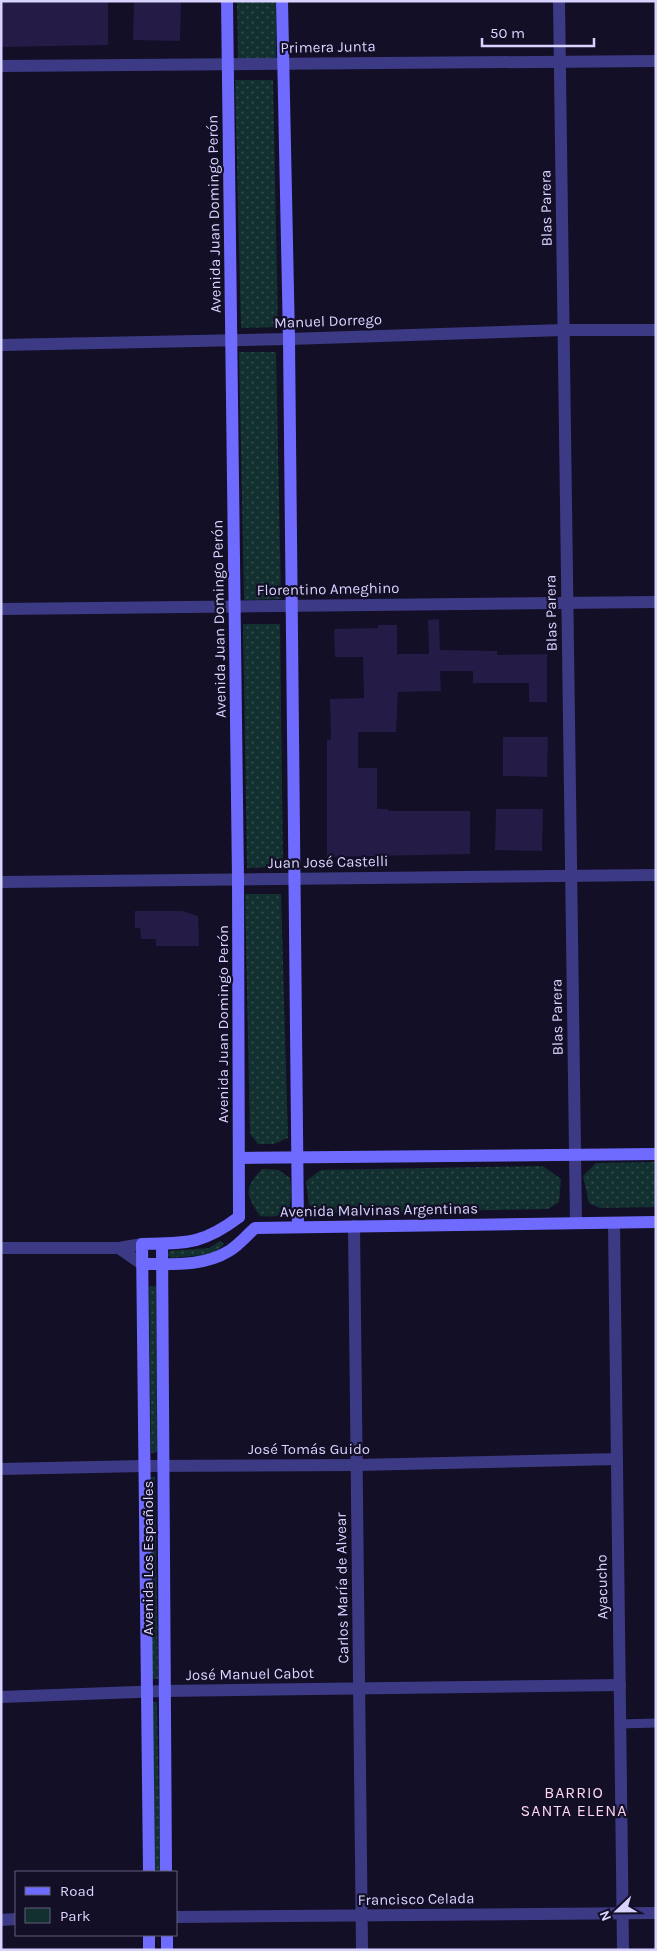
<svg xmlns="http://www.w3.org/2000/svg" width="657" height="1951" font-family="Karla,sans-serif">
	<defs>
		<pattern id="green-dots" width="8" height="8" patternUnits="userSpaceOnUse" patternTransform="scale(1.25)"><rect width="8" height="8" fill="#12302f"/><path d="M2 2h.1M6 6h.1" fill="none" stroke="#344d4e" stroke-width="1.8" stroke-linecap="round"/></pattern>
	</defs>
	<rect width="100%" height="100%" fill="#130f26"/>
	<g fill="url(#green-dots)">
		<polygon points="237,1 276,1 276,59 238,60"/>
		<polygon points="235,80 273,80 278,327 241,328"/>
		<polygon points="239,352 276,352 281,599 244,600"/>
		<polygon points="243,624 280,624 283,867 247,868"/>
		<polygon points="245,894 281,894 288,1138 274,1144 258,1144 250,1134"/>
		<polygon points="656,1162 656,1207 600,1208 589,1203 583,1176 596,1163"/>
		<polygon points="543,1166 561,1179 559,1202 548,1209 322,1213 309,1205 306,1181 321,1170"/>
		<path d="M262,1169L279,1170L290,1178C293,1204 292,1220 260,1216C246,1195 243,1189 262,1169Z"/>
		<polygon points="220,1241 224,1244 214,1254 171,1258 168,1255 169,1251 209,1248"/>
		<polygon points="149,1286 156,1286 157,1452 151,1453"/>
		<polygon points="149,1477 155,1477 158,1679 152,1679"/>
		<polygon points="151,1702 157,1702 160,1872 153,1872"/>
	</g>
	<g fill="#241b47">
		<polygon points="1,1 108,2 108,45 1,47"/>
		<polygon points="134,1 181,1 180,41 133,40"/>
		<polygon points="439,619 440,650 497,651 497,655 547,654 547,702 529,702 529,683 473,683 473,671 440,671 441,691 398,692 396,732 358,732 358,768 377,768 377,809 388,809 388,811 470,811 470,854 327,857 327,740 331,740 330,699 364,698 363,657 335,657 334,629 378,628 378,625 397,625 397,654 429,654 428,620"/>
		<polygon points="503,737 548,737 547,777 503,776"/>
		<polygon points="496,809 543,809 542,851 495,850"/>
		<polygon points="135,911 182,911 198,916 199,946 156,946 156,939 141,939 140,928 135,928"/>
	</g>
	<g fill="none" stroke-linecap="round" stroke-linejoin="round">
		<polyline stroke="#3d3a85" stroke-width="9" points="620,1724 656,1723"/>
		<g stroke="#3d3a85" stroke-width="12">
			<polyline points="559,1 576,1223"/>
			<polyline points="1,66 656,61"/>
			<polyline points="1,345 289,339 564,330 656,330"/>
			<polyline points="1,609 656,602"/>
			<polyline points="1,882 656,875"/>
			<polyline points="614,1223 623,1950"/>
			<polyline points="354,1226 362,1950"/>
			<polyline points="1,1248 119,1248 142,1244"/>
			<polyline points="119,1248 142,1264"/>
			<polyline points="1,1469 143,1466 357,1465 617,1459"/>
			<polyline points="1,1697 164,1691 620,1685"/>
			<polyline points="176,1917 656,1913"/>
			<polyline points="1,1920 16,1919"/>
		</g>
		<g stroke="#6f6bff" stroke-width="12">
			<polyline points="227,1 238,879 239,1217"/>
			<polyline points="282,1 289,339 298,1227"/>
			<polyline points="239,1158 656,1154"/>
			<polyline points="162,1244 166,1872"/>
			<path d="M142,1264C172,1264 203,1267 229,1251C239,1245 247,1235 255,1228L656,1222"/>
			<path d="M149,1872L142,1244C186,1243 202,1245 239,1217"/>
			<polyline points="149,1950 149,1935"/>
			<polyline points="167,1950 167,1935"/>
		</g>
	</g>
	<g text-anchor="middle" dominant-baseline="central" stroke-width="4.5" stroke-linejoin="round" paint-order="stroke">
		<g font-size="15" fill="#d9d4ff" stroke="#130f26">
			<text transform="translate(328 47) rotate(-1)">Primera Junta</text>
			<text transform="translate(546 208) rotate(-91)">Blas Parera</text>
			<text transform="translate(214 214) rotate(-91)">Avenida Juan Domingo Perón</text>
			<text transform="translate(328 321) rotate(-2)">Manuel Dorrego</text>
			<text transform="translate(328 589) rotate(-1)">Florentino Ameghino</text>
			<text transform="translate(551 613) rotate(-91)">Blas Parera</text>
			<text transform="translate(219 619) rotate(-91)">Avenida Juan Domingo Perón</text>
			<text transform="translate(328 862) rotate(-1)">Juan José Castelli</text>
			<text transform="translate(557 1017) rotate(-91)">Blas Parera</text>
			<text transform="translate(223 1024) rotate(-90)">Avenida Juan Domingo Perón</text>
			<text transform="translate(379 1210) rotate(-1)">Avenida Malvinas Argentinas</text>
			<text x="309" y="1449">José Tomás Guido</text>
			<text transform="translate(148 1558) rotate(-90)">Avenida Los Españoles</text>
			<text transform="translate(602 1587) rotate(-91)">Ayacucho</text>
			<text transform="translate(342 1588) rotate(-91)">Carlos María de Alvear</text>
			<text transform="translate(250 1674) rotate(-1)">José Manuel Cabot</text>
			<text transform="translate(416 1899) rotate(-1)">Francisco Celada</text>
		</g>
		<g font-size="16" letter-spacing="1" fill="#ffd6f0" stroke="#130f26">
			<text x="574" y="1792">BARRIO<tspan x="574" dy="18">SANTA ELENA</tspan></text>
		</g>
	</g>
	<rect width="657" height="1951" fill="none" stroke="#d9d4ff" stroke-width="5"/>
	<rect x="15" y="1871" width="162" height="65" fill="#130f26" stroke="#625e7d"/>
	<rect x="25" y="1887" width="25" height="8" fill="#6f6bff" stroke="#625e7d"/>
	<text x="60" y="1896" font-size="15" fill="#d9d4ff">Road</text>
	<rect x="25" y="1908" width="25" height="15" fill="#12302f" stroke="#625e7d"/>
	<text x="60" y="1921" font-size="15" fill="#d9d4ff">Park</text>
	<g transform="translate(617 1911) rotate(248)" stroke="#130f26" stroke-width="4" paint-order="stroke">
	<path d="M0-4L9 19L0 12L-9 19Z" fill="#d9d4ff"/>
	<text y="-8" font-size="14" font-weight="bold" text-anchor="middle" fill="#d9d4ff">N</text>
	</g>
	<path d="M482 38v8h112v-8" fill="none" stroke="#d9d4ff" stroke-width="2.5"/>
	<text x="490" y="38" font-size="15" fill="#d9d4ff" stroke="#130f26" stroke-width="4" paint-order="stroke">50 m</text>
</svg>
